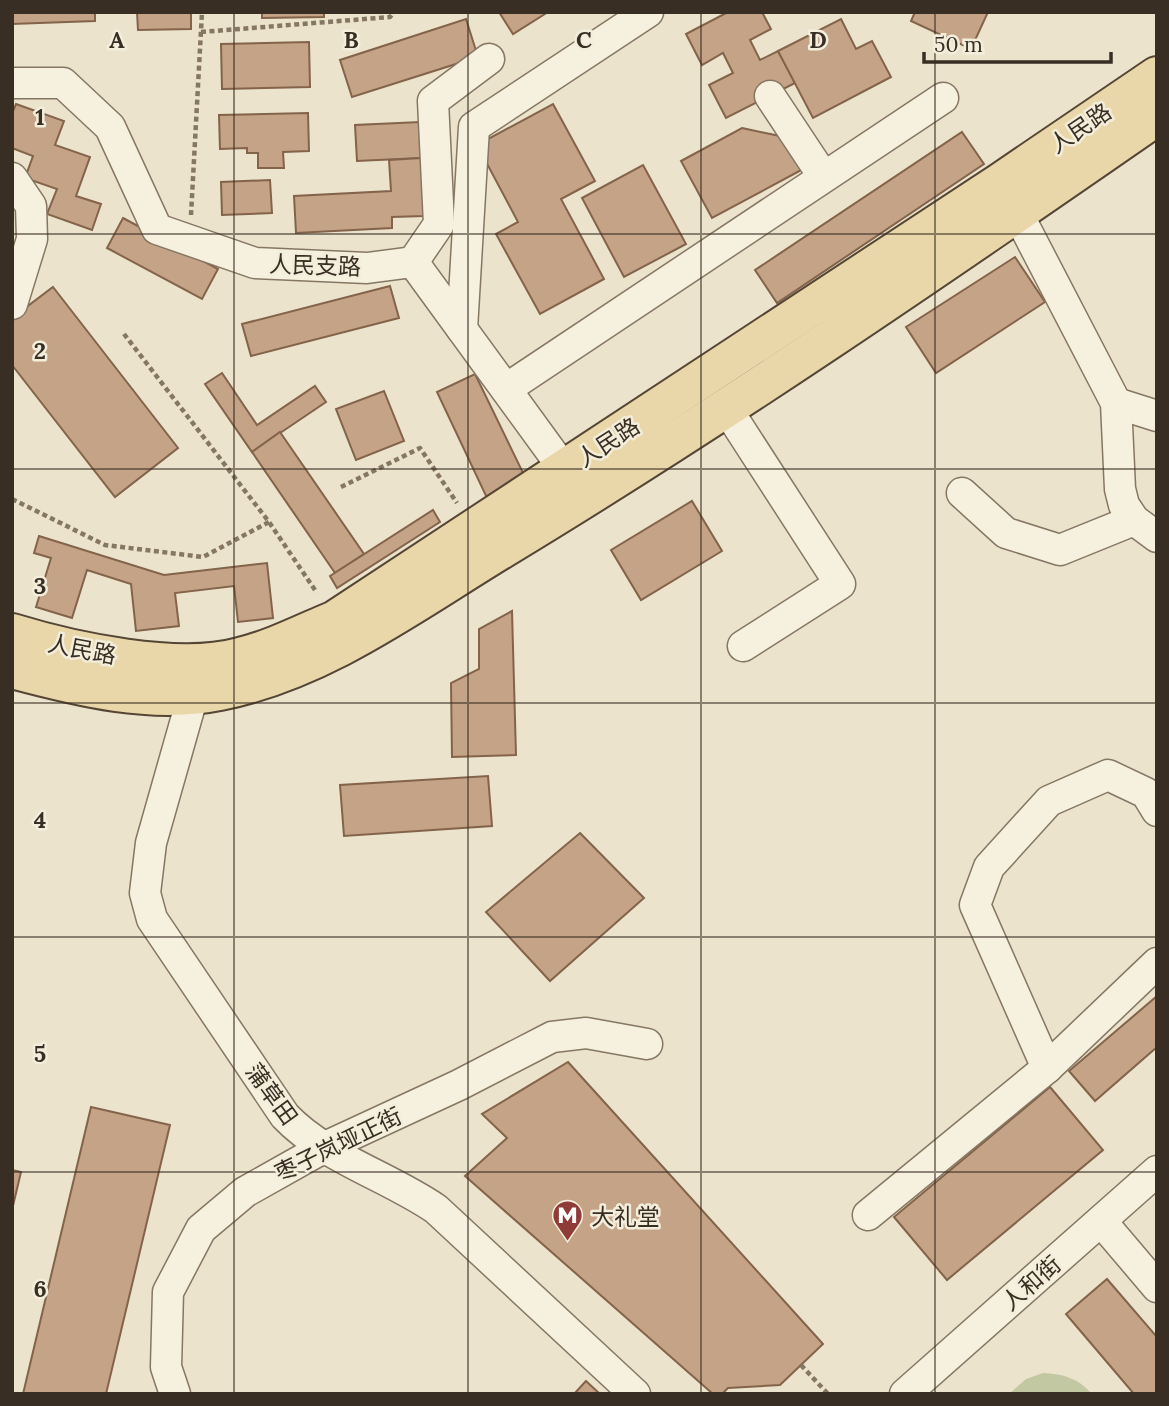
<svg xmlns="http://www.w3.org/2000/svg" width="1169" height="1406" font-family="Lora,'Noto Sans SC',serif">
	<rect width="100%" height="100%" fill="#ebe3cc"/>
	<path fill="#c2c8a1" d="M1043,1373C1063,1374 1078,1378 1092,1394H1009L1026,1379Z"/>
	<g fill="#c4a386" stroke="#83634a" stroke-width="2">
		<polygon points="12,12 95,12 95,21 12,24"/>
		<polygon points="137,12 191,12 191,29 138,30"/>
		<polygon points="262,12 324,12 324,17 262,18"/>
		<polygon points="499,12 548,12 513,34"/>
		<polygon points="728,12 762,12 771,29 750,40 760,60 778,51 795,83 726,118 709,85 733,73 723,53 702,65 686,34"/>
		<polygon points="915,12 988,12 971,49 911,21"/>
		<polygon points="466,19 478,57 352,97 340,60"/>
		<polygon points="841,19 856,49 872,41 891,77 813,118 778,51"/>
		<polygon points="309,42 310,87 222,89 221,44"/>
		<polygon points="16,104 64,121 55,145 90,157 76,196 101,204 92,230 47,214 57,189 25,178 33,156 12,148 12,114"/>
		<polygon points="553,104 595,181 561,199 604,279 540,314 496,234 518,222 477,145"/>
		<polygon points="308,113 309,151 283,152 284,168 258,168 258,153 247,153 247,148 220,149 219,115"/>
		<polygon points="420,122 421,158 357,161 355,125"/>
		<polygon points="742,128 789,138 805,168 712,218 681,161"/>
		<polygon points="962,132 984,164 777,303 755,270"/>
		<polygon points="421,158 424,216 392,217 392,228 296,233 294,196 391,191 389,160"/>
		<polygon points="643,165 686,244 624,277 582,198"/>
		<polygon points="270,180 272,213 222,215 221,182"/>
		<polygon points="123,218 218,269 202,299 107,248"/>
		<polygon points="1015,257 1045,302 936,373 906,327"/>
		<polygon points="390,286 399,318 251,356 242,324"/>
		<polygon points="53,287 178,448 115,497 12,365 12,318"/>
		<polygon points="222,373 257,425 315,386 326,402 252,452 205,384"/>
		<polygon points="475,374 526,479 487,498 437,392"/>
		<polygon points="384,391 404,441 356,460 336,409"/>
		<polygon points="280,432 364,554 335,573 252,452"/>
		<polygon points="692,501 722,551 641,600 611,550"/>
		<polygon points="433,510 440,522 337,588 330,576"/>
		<polygon points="39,536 164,575 267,563 273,618 238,622 234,586 175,593 179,626 136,631 131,584 87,570 72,618 36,607 51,558 34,553"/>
		<polygon points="512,611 516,755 452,757 451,683 479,669 479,629"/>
		<polygon points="488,776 492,826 344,836 340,785"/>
		<polygon points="580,833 644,898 550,981 486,912"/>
		<polygon points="1157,996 1157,1047 1095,1101 1069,1071"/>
		<polygon points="568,1062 823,1344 780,1385 728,1388 722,1394 713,1394 465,1176 507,1138 482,1114"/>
		<polygon points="1050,1087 1103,1150 947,1280 894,1217"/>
		<polygon points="91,1107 170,1125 106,1394 23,1394"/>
		<polygon points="12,1170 21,1172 12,1210"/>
		<polygon points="1107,1279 1157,1337 1157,1394 1134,1394 1066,1314"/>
		<polygon points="586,1381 600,1394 574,1394"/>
	</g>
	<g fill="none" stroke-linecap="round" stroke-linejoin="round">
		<defs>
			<g id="minor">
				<polyline points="12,83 63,83 110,127 157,229 255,263 367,268 413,262 577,487"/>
				<polyline points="770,96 823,176"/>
				<polyline points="12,178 31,206 32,239 12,304"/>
				<polyline points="1008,195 1116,403 1120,489 1124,505 1134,520 1157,537"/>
				<polyline points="413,262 439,224 433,101 489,59"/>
				<polyline points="462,329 474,127 648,12"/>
				<polyline points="506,389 943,98"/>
				<polyline points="1116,403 1157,416"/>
				<polyline points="725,406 840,584 743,646"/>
				<polyline points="962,493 1006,533 1060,550 1134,520"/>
				<path d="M199,674L151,843L145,893L152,919L285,1116C325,1158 388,1176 436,1209L635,1394"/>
				<polyline points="1047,1068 975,905 989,867 1049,801 1108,775 1146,793 1157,811"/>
				<polyline points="868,1215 1047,1068 1157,963"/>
				<polyline points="1101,1221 1157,1287"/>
				<polyline points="175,1394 166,1367 168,1292 201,1229 245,1192 325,1147 459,1085 552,1037 586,1033 647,1044"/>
				<polyline points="905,1394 1157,1171"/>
			</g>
			<g id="major">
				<path d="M12,633C74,652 178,674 240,657C273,649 304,633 335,620L1001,182L1157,76"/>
				<path d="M12,669C79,687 152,705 220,691C324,670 413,603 502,549C725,414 942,265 1157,116"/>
			</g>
		</defs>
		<use href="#minor" stroke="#867762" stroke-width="33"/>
		<use href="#major" stroke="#554535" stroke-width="42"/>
		<g stroke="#867762" stroke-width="4.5" stroke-dasharray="5 3.5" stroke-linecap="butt">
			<polyline points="201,32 390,17 394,12"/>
			<polyline points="191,215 202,12"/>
			<polyline points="124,334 269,522 317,593"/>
			<polyline points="341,487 420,448 457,503"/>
			<polyline points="12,499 105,545 203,557 269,522"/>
			<polyline points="801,1365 828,1394"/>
		</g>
		<use href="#minor" stroke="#f6f0df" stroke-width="30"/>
		<use href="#major" stroke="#e9d7a9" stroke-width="38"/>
	</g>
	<path fill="none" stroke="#392e23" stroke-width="2" stroke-opacity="0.55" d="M234,12V1394M468,12V1394M701,12V1394M935,12V1394M12,234H1157M12,469H1157M12,703H1157M12,937H1157M12,1172H1157"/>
	<defs>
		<symbol id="metro-pin" viewBox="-11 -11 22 30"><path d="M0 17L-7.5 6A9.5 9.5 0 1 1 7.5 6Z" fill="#8f3b38" stroke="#f3eddb"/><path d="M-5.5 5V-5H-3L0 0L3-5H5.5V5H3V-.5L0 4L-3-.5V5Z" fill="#fff"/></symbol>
	</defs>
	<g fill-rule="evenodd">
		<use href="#metro-pin" x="550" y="1198" width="35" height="47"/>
	</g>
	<g text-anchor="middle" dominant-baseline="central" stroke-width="5" stroke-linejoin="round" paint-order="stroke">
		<g font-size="23" fill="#392e23" stroke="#f3eddb">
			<text transform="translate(1080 128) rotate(-34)">人民路</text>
			<text transform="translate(315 265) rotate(2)">人民支路</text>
			<text transform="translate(608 442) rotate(-33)">人民路</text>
			<text transform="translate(82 649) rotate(11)">人民路</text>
			<text transform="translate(272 1094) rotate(54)">蒲草田</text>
			<text transform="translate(338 1144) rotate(-26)">枣子岚垭正街</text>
			<text transform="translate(1031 1283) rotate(-41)">人和街</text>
		</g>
		<g font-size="23" fill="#392e23" stroke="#f3eddb" text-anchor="start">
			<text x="591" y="1216">大礼堂</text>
		</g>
	</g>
	<g font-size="23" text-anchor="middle" font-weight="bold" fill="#392e23" stroke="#f3eddb" stroke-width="5" stroke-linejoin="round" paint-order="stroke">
		<text x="117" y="48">A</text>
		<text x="351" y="48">B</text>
		<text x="584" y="48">C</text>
		<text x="818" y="48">D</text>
		<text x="40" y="125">1</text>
		<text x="40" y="359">2</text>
		<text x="40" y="594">3</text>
		<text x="40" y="828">4</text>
		<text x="40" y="1062">5</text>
		<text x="40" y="1297">6</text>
	</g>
	<rect width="1169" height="1406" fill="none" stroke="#392e23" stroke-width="28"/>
	<path d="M924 52v10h187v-10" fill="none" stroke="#392e23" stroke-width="3.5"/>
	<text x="934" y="52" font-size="21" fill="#392e23" stroke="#f3eddb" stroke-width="5" paint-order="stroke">50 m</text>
</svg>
